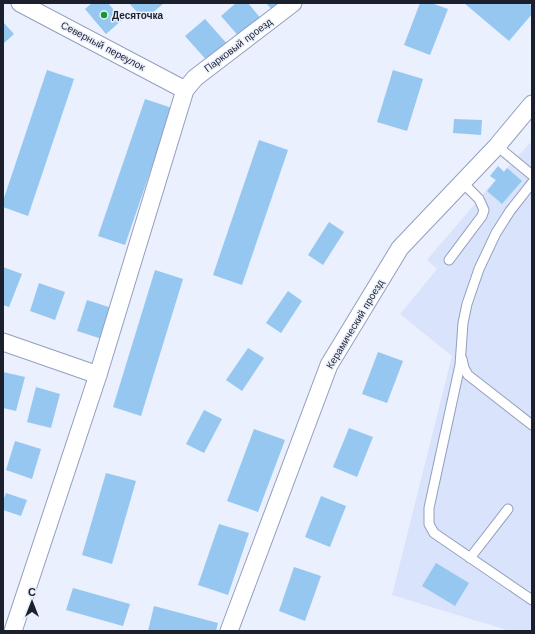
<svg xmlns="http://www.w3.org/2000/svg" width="535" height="634" font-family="'Work Sans',sans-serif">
	<rect width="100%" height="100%" fill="#eaf0fd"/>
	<polygon fill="#d9e3fb" points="532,141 532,631 510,631 392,595 452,356 400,314 437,269 427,260 495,180 490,176 498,166 504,171"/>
	<g fill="#95c7f0">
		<polygon points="92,3 108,3 122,20 106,34 85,9"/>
		<polygon points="129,3 164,3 144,20"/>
		<polygon points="236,3 248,3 262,20 241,39 221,16"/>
		<polygon points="266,3 285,3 274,12"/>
		<polygon points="420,3 431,3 448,9 430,55 404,45"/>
		<polygon points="464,3 528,3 532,6 532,14 509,41"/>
		<polygon points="205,19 229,46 209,63 185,36"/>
		<polygon points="3,22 14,34 3,44"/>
		<polygon points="47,70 74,79 28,216 3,207 3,201"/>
		<polygon points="393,70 423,79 407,131 377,122"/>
		<polygon points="145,99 172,108 125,245 98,236"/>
		<polygon points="454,119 482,120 481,135 453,133"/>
		<polygon points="259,140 288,150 242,285 213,275"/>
		<polygon points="498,166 504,172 507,168 522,181 502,204 487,191 496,180 490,176"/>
		<polygon points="329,222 344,232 323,265 308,255"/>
		<polygon points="3,267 22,274 9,307 3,305"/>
		<polygon points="155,270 183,279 141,416 113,407"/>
		<polygon points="39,283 65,292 55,320 30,311"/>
		<polygon points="288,291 302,301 281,333 266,323"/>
		<polygon points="87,300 112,308 102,339 77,331"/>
		<polygon points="248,348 264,358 242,391 226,380"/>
		<polygon points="378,352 403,361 387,403 362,394"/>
		<polygon points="3,372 25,377 16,411 3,408"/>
		<polygon points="36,387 60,394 51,428 27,422"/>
		<polygon points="204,410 222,419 204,453 186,444"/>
		<polygon points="349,428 373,437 357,477 333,467"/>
		<polygon points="254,429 285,440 258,512 227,501"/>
		<polygon points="15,441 41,449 32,479 6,470"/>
		<polygon points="106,473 136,481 112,564 82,555"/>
		<polygon points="6,493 27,500 21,516 3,510 3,501"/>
		<polygon points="321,496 346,506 330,547 305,537"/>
		<polygon points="219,524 249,533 228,595 198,585"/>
		<polygon points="436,563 469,583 455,606 422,586"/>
		<polygon points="294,567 321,576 305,621 279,611"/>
		<polygon points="73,588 130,604 123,626 66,610"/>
		<polygon points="154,606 218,623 216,631 148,631"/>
	</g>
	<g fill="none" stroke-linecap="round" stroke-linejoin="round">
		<defs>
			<g id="service">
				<polyline points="497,146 532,175"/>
				<polyline points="532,183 510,211 496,233 479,269 467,304 463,323 460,365 429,508 429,524 434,533 532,600"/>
				<polyline points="449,260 482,216 484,210 479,199 462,182"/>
				<polyline points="462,359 464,368 468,375 532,425"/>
				<polyline points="470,558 508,509"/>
			</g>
			<g id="minor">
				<polyline points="20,3 185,90"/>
				<polyline points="3,342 98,375"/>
				<polyline points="13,631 98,375 185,90 195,78 293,3"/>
				<polyline points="229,631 329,365 400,248 497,146 532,104"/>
			</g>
		</defs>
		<use href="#service" stroke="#939fbe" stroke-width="11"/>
		<use href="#minor" stroke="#939fbe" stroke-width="19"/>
		<use href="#service" stroke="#fff" stroke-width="9"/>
		<use href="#minor" stroke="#fff" stroke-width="17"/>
	</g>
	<circle fill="#15982d" stroke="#eaf0fd" stroke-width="1.5" cx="104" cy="15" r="4"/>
	<g text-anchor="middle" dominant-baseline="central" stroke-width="3" stroke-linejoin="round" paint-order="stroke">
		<g font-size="10" font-weight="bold" fill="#1c202c" stroke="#eaf0fd" text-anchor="start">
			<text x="112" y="15">Десяточка</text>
		</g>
		<g font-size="10" fill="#1c202c" stroke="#eaf0fd">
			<text transform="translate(238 45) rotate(-37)">Парковый проезд</text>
			<text transform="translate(103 46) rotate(28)">Северный переулок</text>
			<text transform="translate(355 324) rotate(-59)">Керамический проезд</text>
		</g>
	</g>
	<rect width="535" height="634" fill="none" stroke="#1c202c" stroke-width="8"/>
	<g transform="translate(32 602)" stroke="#eaf0fd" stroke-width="3" paint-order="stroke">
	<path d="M0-3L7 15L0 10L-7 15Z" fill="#1c202c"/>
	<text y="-6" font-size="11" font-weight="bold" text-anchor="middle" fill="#1c202c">С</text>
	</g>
</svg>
